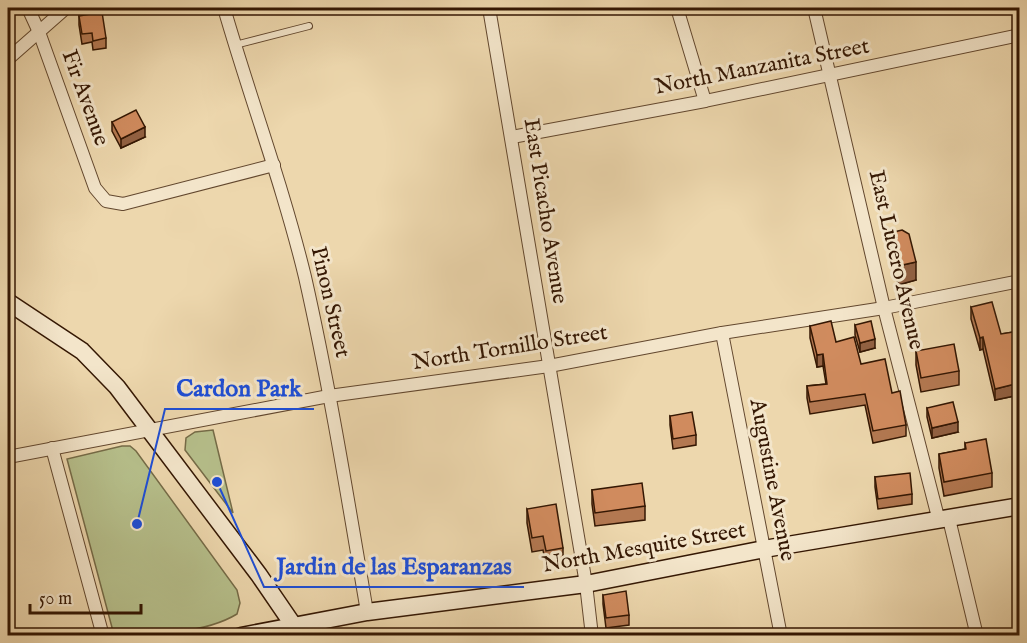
<svg xmlns="http://www.w3.org/2000/svg" width="1027" height="643" font-family="'IM FELL English',serif">
	<rect width="100%" height="100%" fill="#edd7ad"/>
	<filter id="stains"><feTurbulence type="fractalNoise" baseFrequency=".00333" numOctaves="4"/><feColorMatrix values="0 0 0 0 .2 0 0 0 0 .09 0 0 0 0 .02 0 0 0 .5 -.17"/></filter>
	<radialGradient id="worn" r=".72"><stop offset=".6" stop-color="#630" stop-opacity="0"/><stop offset="1" stop-color="#630" stop-opacity=".3"/></radialGradient>
	<g fill="#b6bf8b" stroke="#756b47" stroke-width="1.5">
		<polygon points="213,430 233,513 185,450 186,438 195,432"/>
		<path d="M122,446H130L136,451L237,590L240,603L237,614C206,633 151,636 114,635L67,459Z"/>
	</g>
	<g fill="none" stroke-linecap="round" stroke-linejoin="round">
		<defs>
			<polyline id="lane" points="235,45 309,26"/>
			<g id="street">
				<polyline points="28,8 39,32 95,188 106,201 123,204 274,165"/>
				<path d="M224,8C250,98 283,186 305,277C330,388 348,500 367,612"/>
				<polyline points="489,8 586,584 592,636"/>
				<polyline points="677,8 705,101"/>
				<polyline points="814,8 884,308 939,521"/>
				<polyline points="8,59 66,8"/>
				<polyline points="512,137 705,101 1020,35"/>
				<polyline points="722,333 781,636"/>
				<polyline points="52,448 103,636"/>
				<polyline points="8,457 329,396 549,366 722,333 884,308 1020,281"/>
				<polyline points="949,519 977,636"/>
			</g>
			<g id="secondary">
				<polyline points="8,302 82,351 117,387 259,575 298,632"/>
				<polyline points="241,636 367,612 586,584 764,549 1020,506"/>
			</g>
		</defs>
		<use href="#lane" stroke="#62472e" stroke-width="8"/>
		<use href="#street" stroke="#62472e" stroke-width="14"/>
		<use href="#secondary" stroke="#341703" stroke-width="19"/>
		<use href="#lane" stroke="#f3e5ca" stroke-width="6"/>
		<use href="#street" stroke="#f3e5ca" stroke-width="12"/>
		<use href="#secondary" stroke="#f3e5ca" stroke-width="16"/>
	</g>
	<g fill="#b37851" stroke="#341703" stroke-width="1.5">
		<polygon points="79,16 106,38 106,48 93,50 92,42 82,44 79,25"/>
		<polygon points="112,122 145,137 121,148 112,131"/>
		<polygon points="891,239 916,280 898,285 891,257"/>
		<polygon points="971,307 1001,334 1020,331 1020,376 1017,376 1019,395 995,400 983,349 980,350 971,319"/>
		<polygon points="855,325 875,348 860,352 855,335"/>
		<polygon points="810,326 836,342 861,364 892,393 906,425 906,436 873,443 865,405 810,414 807,398 807,386 826,384 823,366 817,367 810,338"/>
		<polygon points="916,351 959,371 959,385 921,392 916,365"/>
		<polygon points="927,408 958,432 932,438 927,417"/>
		<polygon points="670,416 696,435 696,445 673,449 670,425"/>
		<polygon points="965,443 992,473 992,487 944,496 939,468 939,454 965,449"/>
		<polygon points="875,477 912,494 912,504 878,509 875,487"/>
		<polygon points="592,490 645,506 645,520 595,526 592,504"/>
		<polygon points="527,509 563,548 563,562 546,565 543,550 532,552 527,523"/>
		<polygon points="603,595 629,615 629,625 606,628 603,604"/>
	</g>
	<g fill="#926142" stroke="#341703" stroke-width="1.5">
		<polygon points="145,127 145,137 121,148 121,139"/>
		<polygon points="916,262 916,280 898,285 898,266"/>
		<polygon points="983,337 983,349 980,350 980,338"/>
		<polygon points="875,339 875,348 860,352 860,343"/>
		<polygon points="823,354 823,366 817,367 817,355"/>
		<polygon points="1019,383 1019,395 995,400 995,389"/>
		<polygon points="958,422 958,432 932,438 932,428"/>
	</g>
	<g fill="#d08b5e" stroke="#341703" stroke-width="1.5">
		<polygon points="102,12 106,38 93,41 92,33 82,34 79,16"/>
		<polygon points="136,110 145,127 121,139 112,122"/>
		<polygon points="902,230 909,234 916,262 898,266 891,239 894,232"/>
		<polygon points="992,302 1001,334 1020,331 1020,364 1014,365 1019,383 995,389 983,337 980,338 971,307"/>
		<polygon points="831,321 836,342 854,337 861,364 885,359 892,393 900,391 906,425 873,431 865,394 810,402 807,386 827,384 823,354 817,355 810,326"/>
		<polygon points="871,321 875,339 860,343 855,325"/>
		<polygon points="954,344 959,371 921,378 916,351"/>
		<polygon points="953,402 958,422 932,428 927,408"/>
		<polygon points="692,412 696,435 673,439 670,416"/>
		<polygon points="986,439 992,473 944,482 939,454 966,449 965,443"/>
		<polygon points="910,473 912,494 878,499 875,477"/>
		<polygon points="642,483 645,506 595,513 592,490"/>
		<polygon points="556,504 563,548 546,551 543,536 532,538 527,509"/>
		<polygon points="626,591 629,615 606,618 603,595"/>
	</g>
	<g text-anchor="middle" dominant-baseline="central" stroke-width="6" stroke-linejoin="round" paint-order="stroke">
		<g font-size="22" fill="#341703" stroke="#f3e5ca">
			<text transform="translate(762 67) rotate(-11)">North Manzanita Street</text>
			<text transform="translate(85 98) rotate(70)">Fir Avenue</text>
			<text transform="translate(545 211) rotate(81)">East Picacho Avenue</text>
			<text transform="translate(896 260) rotate(77)">East Lucero Avenue</text>
			<text transform="translate(330 302) rotate(77)">Pinon Street</text>
			<text transform="translate(510 348) rotate(-9)">North Tornillo Street</text>
			<text transform="translate(772 480) rotate(79)">Augustine Avenue</text>
			<text transform="translate(644 548) rotate(-10)">North Mesquite Street</text>
		</g>
	</g>
	<path fill="none" stroke="#1d4ed8" stroke-width="2" d="M137 524L165 409H314M217 482L264 587H524"/>
	<g fill="#1d4ed8" stroke="#f3e5ca" stroke-width="2">
		<circle cx="137" cy="524" r="6"/>
		<circle cx="217" cy="482" r="6"/>
	</g>
	<g font-size="24" text-anchor="middle" font-weight="bold" fill="#1d4ed8" stroke="#f3e5ca" stroke-width="6" stroke-linejoin="round" paint-order="stroke">
		<text x="239" y="396">Cardon Park</text>
		<text x="394" y="574">Jardin de las Esparanzas</text>
	</g>
	<rect width="1027" height="643" fill="none" stroke="#edd7ad" stroke-width="30"/>
	<rect x="9" y="9" width="1009" height="625" fill="none" stroke="#341703" stroke-width="3"/>
	<rect x="15" y="15" width="997" height="613" fill="none" stroke="#341703" stroke-width="1.5"/>
	<path d="M30 604v9h111v-9" fill="none" stroke="#341703" stroke-width="3"/>
	<text x="39" y="604" font-size="18" fill="#341703" stroke="#f3e5ca" stroke-width="4.5" paint-order="stroke">50 m</text>
	<rect width="100%" height="100%" filter="url(#stains)"/>
	<rect width="100%" height="100%" fill="url(#worn)"/>
</svg>
